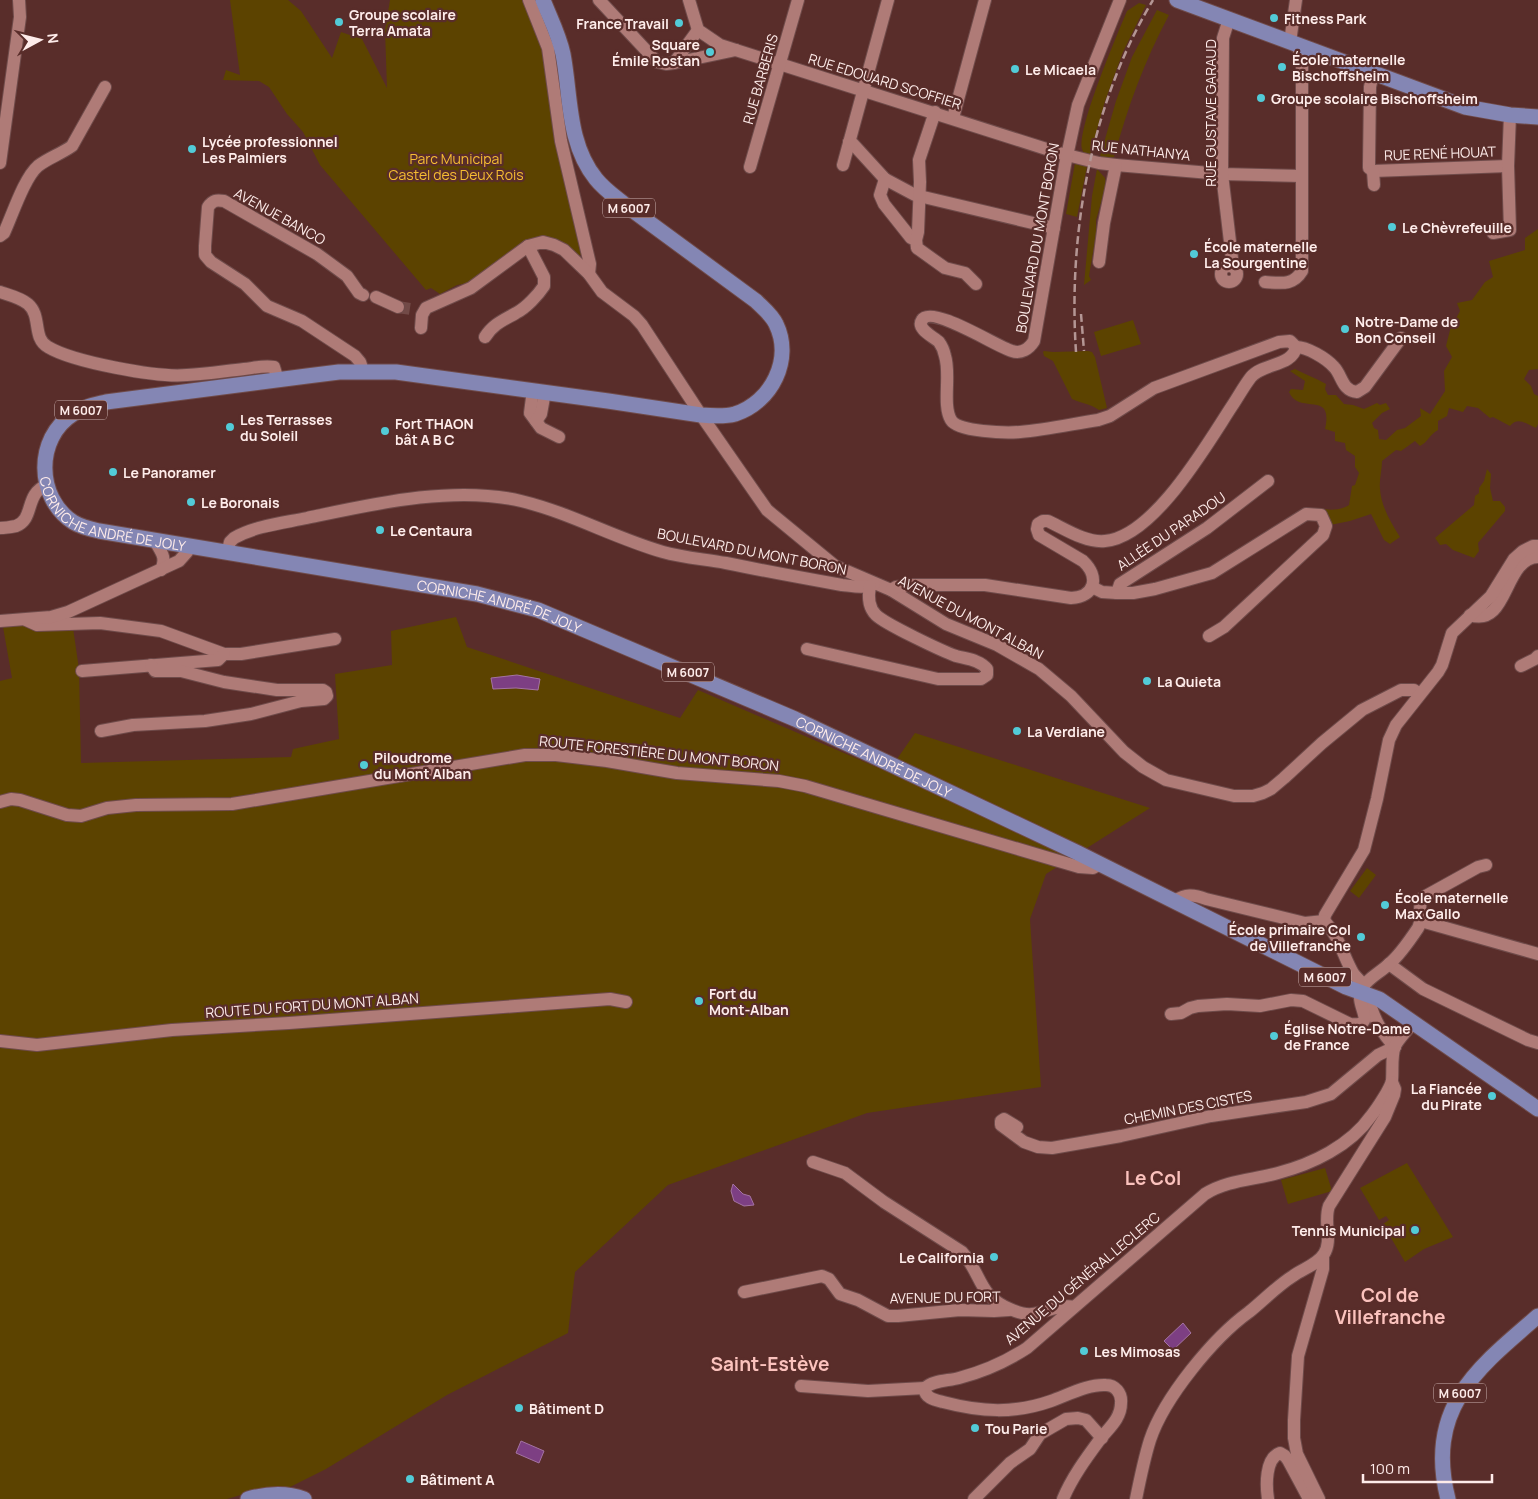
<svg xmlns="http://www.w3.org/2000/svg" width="1538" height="1499" font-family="Manrope,sans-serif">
	<rect width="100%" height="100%" fill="#592d2a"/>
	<g fill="#5c4300">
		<polygon points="230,0 288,0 301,11 332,58 341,32 362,39 387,88 385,30 390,0 524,0 541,42 583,253 577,257 549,240 474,282 457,285 440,294 431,288 426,290 320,165 303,132 287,114 269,87 259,81 223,80 226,70 240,75"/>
		<path d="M1139,3L1146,5L1123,52L1105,101L1089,158C1086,155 1083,153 1082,149C1077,128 1117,35 1127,11Z"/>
		<path d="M1157,10L1169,15C1144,62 1128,106 1114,157L1099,160L1116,101L1132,57Z"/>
		<polygon points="1075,163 1087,166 1077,217 1066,214"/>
		<polygon points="1097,169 1105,178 1106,185 1096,220 1096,234 1089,276 1091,280 1084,285 1092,196"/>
		<path d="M1538,229V369L1529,370L1524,379L1531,386L1534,394L1538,396V424L1536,428C1526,424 1518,416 1510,426L1493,417L1490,418L1478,408L1467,406L1463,412L1449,408L1447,416L1438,421V430C1430,434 1428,442 1420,446L1415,441L1401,451L1396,450L1382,461C1382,470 1379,480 1380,489C1381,506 1391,523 1400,537L1390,544L1384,540L1371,514L1350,521L1330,525L1327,516L1320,508C1329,511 1342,510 1349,505L1352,486L1355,485L1359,473L1355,467V456L1346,450L1345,443L1335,441V432L1325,429C1334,389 1299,416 1289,392L1291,389L1303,390L1305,381L1290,371L1295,369C1306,375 1316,378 1326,384L1325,389L1328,395H1336L1344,404L1353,405L1364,409L1377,403L1380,405L1386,403L1390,409L1382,413L1372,423L1374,428L1378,430L1379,439L1386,440L1397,430L1405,428L1421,416L1420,408L1430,414L1445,391L1444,371L1452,357L1446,346L1450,330L1460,311L1457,303L1472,300L1485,282L1493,277L1489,261L1525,250V238Z"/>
		<polygon points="1133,320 1141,344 1101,356 1094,332"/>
		<path d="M1044,351L1053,352L1088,351L1092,352L1095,357L1107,408L1099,410C1089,403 1082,404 1072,399L1053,361L1044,356L1043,352Z"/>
		<polygon points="1487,469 1491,474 1490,488 1493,501 1500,501 1505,507 1505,511 1478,543 1479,551 1474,558 1453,550 1446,544 1440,545 1435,538 1474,505 1475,496 1479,493 1479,488 1484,481"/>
		<polygon points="456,617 467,647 680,718 698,690 888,772 915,733 1150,808 1046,874 1030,919 1041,1087 867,1113 668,1185 575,1272 568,1333 447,1395 326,1469 288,1488 251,1492 227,1499 0,1499 0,681 12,678 3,627 25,625 73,628 79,669 81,763 291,757 293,749 339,739 335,674 392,665 391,631"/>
		<polygon points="1367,868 1376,875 1359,898 1350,891"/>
		<polygon points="1407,1163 1453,1237 1424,1249 1405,1262 1383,1224 1389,1220 1386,1216 1379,1220 1360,1188"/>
		<polygon points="1325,1168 1332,1191 1288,1204 1281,1180"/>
	</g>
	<g fill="#7d3f83" stroke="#a473a2">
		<polygon points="517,675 540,679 538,690 516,688 493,689 491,678"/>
		<polygon points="733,1184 743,1194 750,1196 754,1205 744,1206 734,1201 731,1191"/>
		<polygon points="1183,1323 1191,1333 1173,1350 1164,1341"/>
		<polygon points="521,1441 544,1451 539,1463 516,1453"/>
	</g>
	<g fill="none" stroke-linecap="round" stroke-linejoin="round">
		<polyline stroke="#724a47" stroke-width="12" stroke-dasharray="12 6" stroke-linecap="butt" points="398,307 411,309"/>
		<defs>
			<g id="minor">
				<polyline points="529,0 548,48 561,141 590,264 589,274"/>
				<polyline points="599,0 657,62 666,64 674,63 736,50"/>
				<polyline points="689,0 698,30 720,45 1059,153 1099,163 1116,165 1222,174 1302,176"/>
				<polyline points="1229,19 1223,38 1222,174 1233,267"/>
				<polyline points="1290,42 1296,0"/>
				<polyline points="674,63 698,30"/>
				<polyline points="953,118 985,0"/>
				<polyline points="849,142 853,144 885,179 915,195 1054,228"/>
				<polyline points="0,163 20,17 19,0"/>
				<polyline points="843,165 888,0"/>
				<polyline points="750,167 798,0"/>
				<polyline points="1373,171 1508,166"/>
				<polyline points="1373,171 1369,168 1369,164 1370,87 1373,73"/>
				<polyline points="1373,171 1374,185"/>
				<polyline points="885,179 880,195 884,204 911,238 916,240 917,248 945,268 965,273 976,284"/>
				<polyline points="1493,233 1510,230 1508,166 1510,115"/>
				<path d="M0,236L4,233C12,216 24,178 38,166C48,158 61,154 72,146L105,87"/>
				<polyline points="916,240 918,232 920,182 919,160 935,112"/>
				<polyline points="1099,262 1104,223 1116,165"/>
				<circle cx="1229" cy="274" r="8"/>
				<path d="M1265,282C1281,283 1293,286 1302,271V65L1298,45"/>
				<path d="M0,292C9,295 21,298 28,304C42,316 32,338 48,347C73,362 158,378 187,375C206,374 225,371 244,369C254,368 264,365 274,367L278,380"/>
				<path d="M363,295L359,293L347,276L317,254L224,201C216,200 213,200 208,207L205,246V255L211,262L245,284L267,306L302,321L355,356L360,362L363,371"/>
				<polyline points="376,297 398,307"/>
				<polyline points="421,328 422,315 426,308 471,288 528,246 543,242 554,245 564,250 589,274 602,292 634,316 642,325 701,415 767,510 835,566 891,590 946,624 997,645 1039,669 1071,696 1124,752 1143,767 1166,780 1234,796 1253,796 1263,793 1271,789 1284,778 1322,743 1362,710 1401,690 1414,690 1419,694"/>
				<path d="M485,337C493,324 504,320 516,313C526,308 538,295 544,286V277L528,246"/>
				<path d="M1296,347C1307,347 1326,358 1334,367C1342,375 1342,391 1357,392L1365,387L1401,338"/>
				<polyline points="533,390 530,413 541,428 559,437"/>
				<polyline points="536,421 541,414 545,392"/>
				<path d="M0,528C5,528 11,527 16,526C35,519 24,494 47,485"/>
				<path d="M155,541C161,552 167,557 161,570"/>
				<path d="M227,553L230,542L234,538C255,526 283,523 307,518C373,504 454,485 521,501C571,513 614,538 663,552C684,558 705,559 726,563C765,571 803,578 842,585C852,586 865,589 874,584"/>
				<polyline points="1092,587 1102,592 1117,593 1120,584 1207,528 1268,481"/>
				<path d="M891,590L896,587L911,585H985L1071,598C1095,597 1100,577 1083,561L1039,535L1037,529L1038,524L1043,521H1048C1065,529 1086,543 1105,541C1154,537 1207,444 1232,406C1238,397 1244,386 1251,377C1263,363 1293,366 1296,347L1290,341L1279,342L1154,388L1110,416L1098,420C1072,424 1046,430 1020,432C1006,433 958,432 951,420C942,405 951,374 945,356C944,351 942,346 939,342C934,337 916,329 922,320C931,304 999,348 1012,351C1021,354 1029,349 1034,341L1065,165L1078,105L1120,0"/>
				<polyline points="1117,593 1133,593 1155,589 1212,573 1306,514 1321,515 1326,526 1323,535 1224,627 1209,636"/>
				<path d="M1470,615C1509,628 1503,558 1538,557"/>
				<polyline points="26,620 37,625 100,623 161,631 224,654 241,654 335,639"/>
				<polyline points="0,621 51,617 68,612 179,561 187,552 189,546"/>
				<path d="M807,649L938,679H981L987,675V669C980,660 967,659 956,656C942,651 885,624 876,615C868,607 868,596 870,586"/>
				<polyline points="1521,666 1535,659 1538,656"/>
				<polyline points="82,671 218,660 224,654"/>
				<polyline points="101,731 133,725 205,721 251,714 301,701 324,699 327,696 326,692 323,690 277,690 224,682 181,671 155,671 151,665"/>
				<polyline points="0,802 11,799 20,800 67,815 81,816 107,808 136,805 232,804 525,755 556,755 607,761 677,773 779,781 805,786 1079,867 1093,868 1100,864"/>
				<path d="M1174,901C1186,894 1193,894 1206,899L1305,923L1324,921"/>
				<polyline points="1324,921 1325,915 1364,850 1377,799 1389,740 1396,725 1438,672 1442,665 1452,633 1491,596 1514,559 1523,551 1533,546 1538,546"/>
				<path d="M1324,921C1339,935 1343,956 1353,973C1356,977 1360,981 1364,985"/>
				<polyline points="1421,921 1538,954"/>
				<polyline points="1389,964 1423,989 1528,1040 1538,1043"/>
				<path d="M1369,997C1371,1015 1383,1035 1395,1047"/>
				<path d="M1171,1014L1181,1013L1190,1008L1198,1006L1227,1004L1260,1006L1291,1000L1303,1001L1350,1024C1375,1027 1360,1010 1360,998C1360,994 1361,991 1363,987C1368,978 1381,972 1389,964C1400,955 1410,940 1418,928C1424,918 1417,908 1422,898L1478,867L1486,865"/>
				<polyline points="0,1041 37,1045 172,1030 289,1023 610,999 626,1002"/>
				<polyline points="1017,1127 1004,1119 1001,1121 1001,1125 1024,1142 1038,1147 1052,1148 1121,1136 1211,1116 1306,1102 1331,1094 1378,1055 1395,1047"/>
				<path d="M813,1162L845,1173L884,1202L962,1252C982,1274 978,1296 1010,1309C1017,1312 1025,1315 1032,1314C1046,1312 1060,1304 1074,1307"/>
				<polyline points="744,1292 822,1276 829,1279 840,1294 858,1300 888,1316 898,1316 960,1310 994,1311 1009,1310"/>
				<polyline points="801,1386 868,1391 925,1388"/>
				<polyline points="974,1499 1010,1463 1030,1449 1040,1434 1066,1419 1078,1418 1086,1420 1102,1438"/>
				<path d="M1063,1499C1072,1477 1087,1457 1101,1438C1110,1427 1121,1418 1121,1403C1122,1393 1115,1385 1106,1385C1088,1384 1068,1395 1051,1401C1014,1414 981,1412 943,1402C935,1400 924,1398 925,1388C933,1380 948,1381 959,1378C982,1372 1007,1361 1027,1348L1205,1194C1228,1180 1253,1180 1278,1173C1312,1164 1350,1146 1371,1116C1376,1110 1391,1088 1392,1080C1393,1070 1391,1056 1395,1046C1399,1038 1408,1030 1413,1022"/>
				<path d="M1136,1499C1140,1479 1144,1459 1150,1440C1164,1398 1213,1338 1249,1312C1264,1300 1277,1286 1293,1276C1302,1269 1317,1265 1324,1254C1333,1240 1323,1222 1329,1206L1385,1117L1394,1095L1395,1089L1392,1082"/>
				<path d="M1268,1499C1266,1486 1265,1458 1280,1453L1285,1456L1288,1460L1309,1499"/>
				<polyline points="1319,1499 1297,1454 1294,1438 1294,1420 1298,1356 1323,1269 1323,1256"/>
			</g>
			<g id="major">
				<path id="s1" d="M543,0C550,18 559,35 563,54C571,96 567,143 596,179C604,189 614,196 624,204L756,301C763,308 772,315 776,324C793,359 772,402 735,414C724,417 712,416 701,415L608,401L396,372H339L307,376L106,402C94,405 83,407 73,414C35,438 36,498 73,522C81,527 90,529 99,531L477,594L538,610L795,719L1078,853L1346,987L1379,999L1538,1109"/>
				<polyline points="1177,0 1465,107 1510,115 1538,117"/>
				<path d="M248,1499C266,1494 285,1492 304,1499"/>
				<path d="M1448,1499C1425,1409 1476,1369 1538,1316"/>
			</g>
		</defs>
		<use href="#minor" stroke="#6f4b4a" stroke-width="14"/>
		<use href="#major" stroke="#6f4b4a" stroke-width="17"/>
		<use href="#minor" stroke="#af7b77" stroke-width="12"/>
		<use href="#major" stroke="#8486b4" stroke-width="15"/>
		<g stroke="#b49694" stroke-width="2.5" stroke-dasharray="8 4" stroke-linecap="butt">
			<polyline points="1081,314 1084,351"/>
			<path d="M1076,352C1068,233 1091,103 1153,0"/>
		</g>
	</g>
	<g fill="#52cbd7" stroke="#592d2a" stroke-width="2">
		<circle cx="1274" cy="18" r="5"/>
		<circle cx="339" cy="22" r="5"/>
		<circle cx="679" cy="23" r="5"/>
		<circle cx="710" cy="52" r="5"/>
		<circle cx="1282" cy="67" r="5"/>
		<circle cx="1015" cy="69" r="5"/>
		<circle cx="1261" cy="98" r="5"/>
		<circle cx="192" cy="149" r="5"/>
		<circle cx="1392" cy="227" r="5"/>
		<circle cx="1194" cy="254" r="5"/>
		<circle cx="1345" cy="329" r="5"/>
		<circle cx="230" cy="427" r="5"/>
		<circle cx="385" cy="431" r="5"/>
		<circle cx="113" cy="472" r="5"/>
		<circle cx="191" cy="502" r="5"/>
		<circle cx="380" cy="530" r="5"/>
		<circle cx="1147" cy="681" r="5"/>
		<circle cx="1017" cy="731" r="5"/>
		<circle cx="364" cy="765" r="5"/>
		<circle cx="1385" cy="905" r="5"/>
		<circle cx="1361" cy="937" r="5"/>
		<circle cx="699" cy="1001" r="5"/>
		<circle cx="1274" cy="1036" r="5"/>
		<circle cx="1492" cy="1096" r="5"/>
		<circle cx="1415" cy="1230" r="5"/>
		<circle cx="994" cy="1257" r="5"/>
		<circle cx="1084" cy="1351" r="5"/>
		<circle cx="519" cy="1408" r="5"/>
		<circle cx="975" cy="1428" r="5"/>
		<circle cx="410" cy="1479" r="5"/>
	</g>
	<g text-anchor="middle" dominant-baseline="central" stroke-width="4.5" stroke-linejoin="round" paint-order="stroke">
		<g fill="#592d2a" stroke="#ccb3b0" stroke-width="1">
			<rect x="603" y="198.5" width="52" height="19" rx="4"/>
			<rect x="55" y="400.5" width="52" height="19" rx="4"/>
			<rect x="662" y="662.5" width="52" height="19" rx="4"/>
			<rect x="1299" y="967.5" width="52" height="19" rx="4"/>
			<rect x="1434" y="1383.5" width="52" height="19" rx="4"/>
		</g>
		<g font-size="12" font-weight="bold" fill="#feecea">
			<text x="629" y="208">M 6007</text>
			<text x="81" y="410">M 6007</text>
			<text x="688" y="672">M 6007</text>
			<text x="1325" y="977">M 6007</text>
			<text x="1460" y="1393">M 6007</text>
		</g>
		<g font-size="14" font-weight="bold" fill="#feecea" stroke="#592d2a" text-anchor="start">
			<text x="349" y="14">Groupe scolaire<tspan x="349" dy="16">Terra Amata</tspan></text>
			<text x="1284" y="18">Fitness Park</text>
			<text x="669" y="23" text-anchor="end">France Travail</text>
			<text x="700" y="44" text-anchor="end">Square<tspan x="700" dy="16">Émile Rostan</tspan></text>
			<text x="1292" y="59">École maternelle<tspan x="1292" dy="16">Bischoffsheim</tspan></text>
			<text x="1025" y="69">Le Micaela</text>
			<text x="1271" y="98">Groupe scolaire Bischoffsheim</text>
			<text x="202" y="141">Lycée professionnel<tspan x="202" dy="16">Les Palmiers</tspan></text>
			<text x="1402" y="227">Le Chèvrefeuille</text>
			<text x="1204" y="246">École maternelle<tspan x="1204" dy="16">La Sourgentine</tspan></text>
			<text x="1355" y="321">Notre-Dame de<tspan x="1355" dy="16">Bon Conseil</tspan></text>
			<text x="240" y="419">Les Terrasses<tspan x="240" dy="16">du Soleil</tspan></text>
			<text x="395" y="423">Fort THAON<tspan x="395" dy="16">bât A B C</tspan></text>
			<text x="123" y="472">Le Panoramer</text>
			<text x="201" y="502">Le Boronais</text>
			<text x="390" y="530">Le Centaura</text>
			<text x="1157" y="681">La Quieta</text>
			<text x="1027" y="731">La Verdiane</text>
			<text x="374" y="757">Piloudrome<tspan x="374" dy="16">du Mont Alban</tspan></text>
			<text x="1395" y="897">École maternelle<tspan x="1395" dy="16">Max Gallo</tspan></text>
			<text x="1351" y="929" text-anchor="end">École primaire Col<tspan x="1351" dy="16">de Villefranche</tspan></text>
			<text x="709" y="993">Fort du<tspan x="709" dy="16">Mont-Alban</tspan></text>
			<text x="1284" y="1028">Église Notre-Dame<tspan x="1284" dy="16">de France</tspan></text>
			<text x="1482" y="1088" text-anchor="end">La Fiancée<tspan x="1482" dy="16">du Pirate</tspan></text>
			<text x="1405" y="1230" text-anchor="end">Tennis Municipal</text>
			<text x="984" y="1257" text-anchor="end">Le California</text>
			<text x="1094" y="1351">Les Mimosas</text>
			<text x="529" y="1408">Bâtiment D</text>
			<text x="985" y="1428">Tou Parie</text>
			<text x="420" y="1479">Bâtiment A</text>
		</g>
		<g font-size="14" fill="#feecea" stroke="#592d2a">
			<text transform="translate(760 79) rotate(-74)">RUE BARBERIS</text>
			<text transform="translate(885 81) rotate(17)">RUE EDOUARD SCOFFIER</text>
			<text transform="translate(1210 113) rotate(-90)">RUE GUSTAVE GARAUD</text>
			<text transform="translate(1141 150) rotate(6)">RUE NATHANYA</text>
			<text transform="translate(1440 153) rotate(-2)">RUE RENÉ HOUAT</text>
			<text transform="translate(280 216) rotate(29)">AVENUE BANCO</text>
			<text transform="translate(1037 238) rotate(-80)">BOULEVARD DU MONT BORON</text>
			<text stroke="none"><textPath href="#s1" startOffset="1359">CORNICHE ANDRÉ DE JOLY</textPath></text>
			<text transform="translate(1171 531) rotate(-34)">ALLÉE DU PARADOU</text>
			<text transform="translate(752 551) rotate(11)">BOULEVARD DU MONT BORON</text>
			<text stroke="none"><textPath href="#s1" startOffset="1764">CORNICHE ANDRÉ DE JOLY</textPath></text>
			<text transform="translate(971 617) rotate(28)">AVENUE DU MONT ALBAN</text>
			<text transform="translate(659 753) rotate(6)">ROUTE FORESTIÈRE DU MONT BORON</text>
			<text stroke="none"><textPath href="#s1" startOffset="2169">CORNICHE ANDRÉ DE JOLY</textPath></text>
			<text transform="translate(312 1005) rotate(-4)">ROUTE DU FORT DU MONT ALBAN</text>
			<text transform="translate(1188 1107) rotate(-11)">CHEMIN DES CISTES</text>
			<text transform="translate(1082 1278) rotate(-40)">AVENUE DU GÉNÉRAL LECLERC</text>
			<text transform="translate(945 1297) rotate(-1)">AVENUE DU FORT</text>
		</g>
		<g font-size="14" fill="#f6bd32" stroke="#592d2a">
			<text x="456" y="158">Parc Municipal<tspan x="456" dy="16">Castel des Deux Rois</tspan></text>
		</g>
		<g font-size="19" font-weight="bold" fill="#fbc2bd" stroke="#592d2a">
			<text x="1153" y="1178">Le Col</text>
			<text x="1390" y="1295">Col de<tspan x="1390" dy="22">Villefranche</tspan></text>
			<text x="770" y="1364">Saint-Estève</text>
		</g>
	</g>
	<g transform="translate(40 40) rotate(83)" stroke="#592d2a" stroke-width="4" paint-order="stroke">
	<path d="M0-4L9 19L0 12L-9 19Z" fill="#feecea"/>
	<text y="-8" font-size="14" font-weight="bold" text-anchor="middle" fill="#feecea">N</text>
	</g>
	<path d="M1363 1474v8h129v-8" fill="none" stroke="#feecea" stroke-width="2.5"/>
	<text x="1370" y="1474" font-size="15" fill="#feecea" stroke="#592d2a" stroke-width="4" paint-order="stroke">100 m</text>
</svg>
